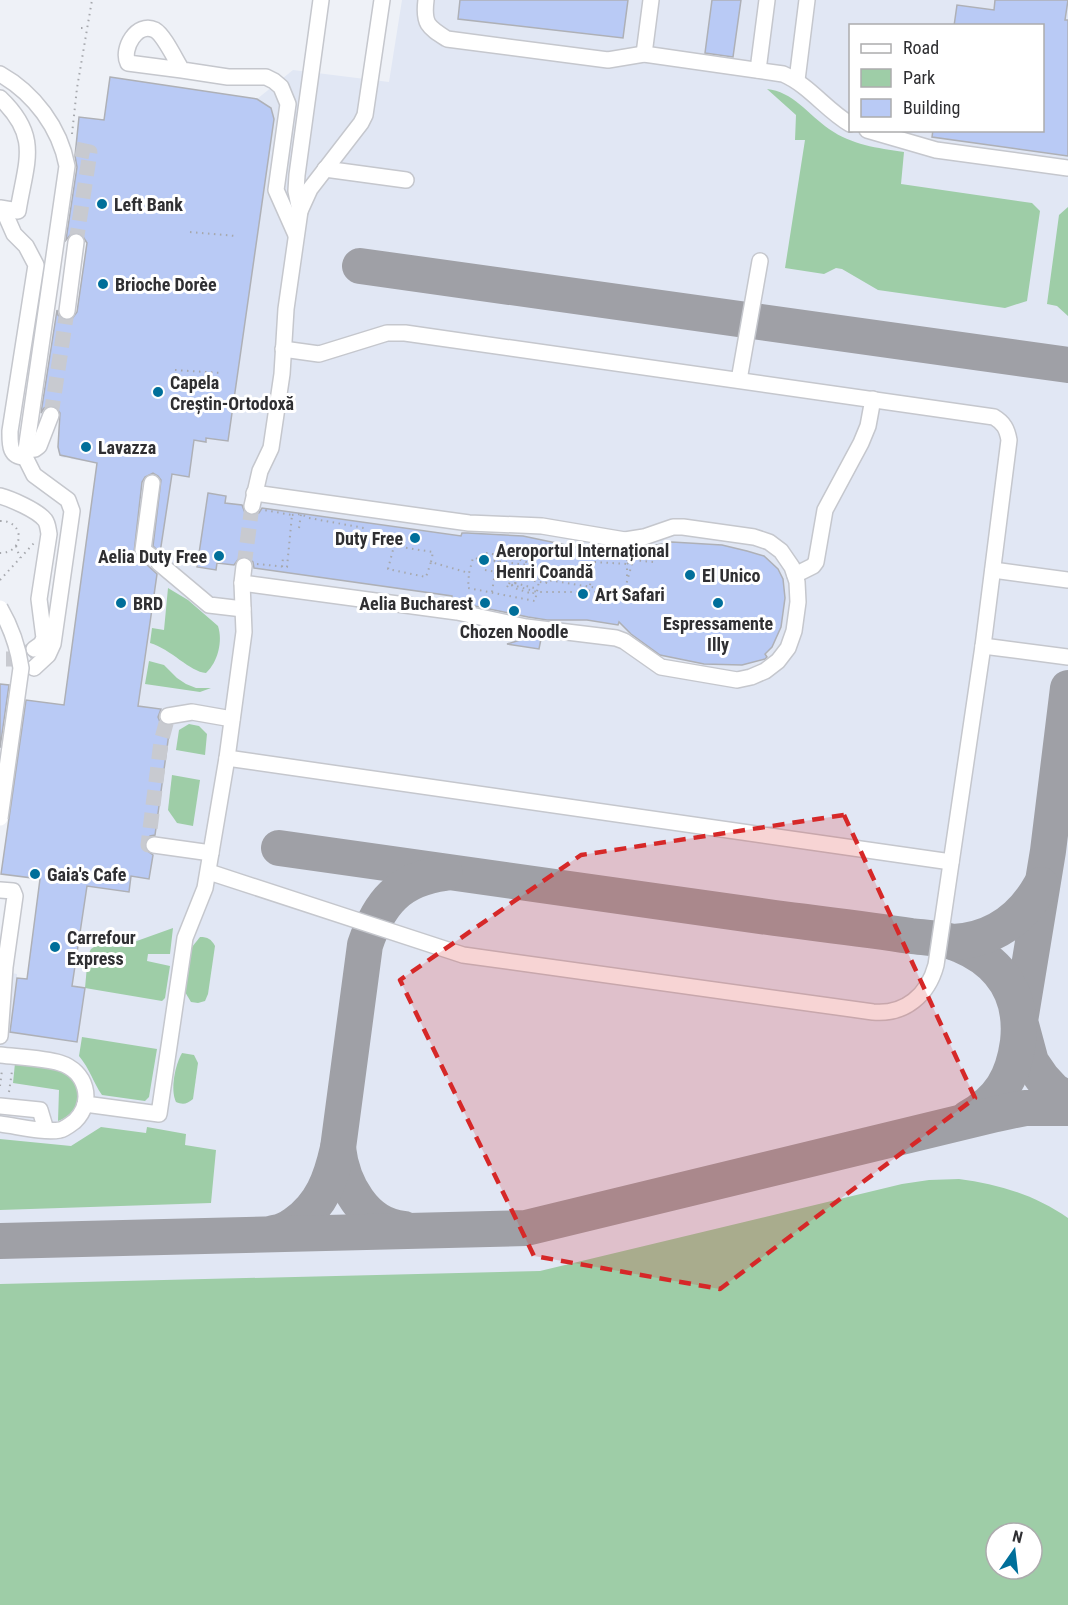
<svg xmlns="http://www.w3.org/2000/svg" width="1068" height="1605" font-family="'Roboto Condensed',sans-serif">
	<rect width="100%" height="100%" fill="#eef1f7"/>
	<path fill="#e1e7f4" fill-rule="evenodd" d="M402,0H1068V1605H0V971L17,974V978L27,979L40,880L1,874L25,700L64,705L97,463L71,459L69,455L65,458L61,457L58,451L61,446L58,444L110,77L257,99L293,70L389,82ZM850,26H1042V130H850ZM996,1533H1032V1569H996Z"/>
	<g fill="#9ecda7" fill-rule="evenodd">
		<path d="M767,89C792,91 809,115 829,129C852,145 877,148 904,152L901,184L1032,203L1040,211L1027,301L1005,308L878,290L842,269L836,268L824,274L785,268L805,140H795L796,115Z"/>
		<polygon points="1068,207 1068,316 1057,306 1047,304 1059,215"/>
		<path d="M168,588L188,600L218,626C223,641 218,662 206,673C190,672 171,649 150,643L152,628L164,630Z"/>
		<polygon points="149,661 164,665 177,678 186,684 196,688 211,688 200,692 145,684"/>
		<polygon points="189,724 199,726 207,734 205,755 176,750 179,730"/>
		<polygon points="172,775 200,780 193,826 177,823 168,810"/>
		<polygon points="173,928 170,954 148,954 147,961 170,966 165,998 162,1001 85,988 88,955 91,949 97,945 120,947"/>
		<path d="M200,937C208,937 211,939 215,946L208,994L205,1001L198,1003L191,1002L185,992L192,947Z"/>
		<path d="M82,1037L157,1049L149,1097L145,1101L102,1095C93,1082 90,1069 79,1056Z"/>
		<path d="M182,1053L194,1055L198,1063L193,1099C187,1104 183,1105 176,1102C170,1090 175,1065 182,1053Z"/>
		<path d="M15,1063C30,1065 50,1064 63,1070C87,1082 82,1113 58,1121L59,1090L13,1083Z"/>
		<polygon points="101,1127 146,1133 147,1127 186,1134 185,1145 216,1150 211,1203 0,1210 0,1139 71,1146"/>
		<path d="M959,1179C998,1184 1035,1195 1068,1218V1605H0V1284L540,1271L902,1184L929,1180ZM996,1533H1032V1569H996Z"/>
	</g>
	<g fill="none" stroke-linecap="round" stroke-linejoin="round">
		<g stroke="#9fa0a6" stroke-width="36">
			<polyline points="360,266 1068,365"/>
			<polyline points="1068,688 1048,851 1020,1021 1031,1062 1042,1078 1054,1091 1068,1099"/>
			<path d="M279,848C445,870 610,896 775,918C821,924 866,929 911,936C927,938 945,938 960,945C1003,963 1023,996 1018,1042C1013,1078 1000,1100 968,1118"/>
			<path d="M953,942C993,940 1022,919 1041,885"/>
			<path d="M338,1148C342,1183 364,1226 404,1229"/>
			<path d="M274,1233C283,1232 288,1229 295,1224C322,1205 331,1179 338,1148L365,945C379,903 399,879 445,873"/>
			<polyline points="0,1241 526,1228 996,1114 1025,1108 1068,1108"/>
		</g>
	</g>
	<g fill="#b9caf5" stroke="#aeb0b6" stroke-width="1.5">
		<polygon points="460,0 628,0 623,38 458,19"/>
		<polygon points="712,0 741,0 733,57 705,53"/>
		<polygon points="995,0 1068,0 1065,20 1068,20 1068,156 932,137 933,130 1042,130 1042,26 954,26 957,5 994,10"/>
		<polygon points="110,77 257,99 271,108 274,119 228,441 206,438 206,442 194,440 189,477 172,474 160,553 153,546 161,480 158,476 153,473 145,477 142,482 134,553 157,574 138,706 161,709 158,717 160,722 164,725 170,726 155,835 150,836 144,843 145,849 153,855 149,879 131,876 129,892 87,886 72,986 85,988 77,1042 10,1032 17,978 27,979 40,879 1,874 26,700 64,705 97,463 60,455 58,447 60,413 55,406 50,405 44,408 41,413 57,310 58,315 65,321 71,320 77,312 87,243 82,235 78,232 72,233 66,240 77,167 75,156 79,117 104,120"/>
		<polygon points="208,493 226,496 225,503 242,505 245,513 250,516 259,513 262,508 461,536 462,533 467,533 523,536 604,553 627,556 627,560 656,545 672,542 722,545 747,551 764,556 778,569 783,579 785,598 781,627 772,647 765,654 767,657 765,659 742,665 704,664 660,655 631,634 619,622 618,625 587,620 547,620 528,617 460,603 452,599 452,596 254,568 253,562 246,556 240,557 234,565 217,563 216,570 197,567"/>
		<polygon points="530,637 541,639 539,649 507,644"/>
		<polygon points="0,684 9,685 0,748"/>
	</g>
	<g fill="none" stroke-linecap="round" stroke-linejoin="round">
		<g stroke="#c8cad0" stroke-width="15" stroke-dasharray="15 8" stroke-linecap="butt">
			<polyline points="76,149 90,152 76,242"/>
			<polyline points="51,415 67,311"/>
			<polyline points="244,566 252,506"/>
			<polyline points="6,659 12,659 34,649"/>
			<polyline points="154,845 148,845 161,742 168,716"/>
		</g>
		<defs>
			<g id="minor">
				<path d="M426,0C423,24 428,27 447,39L608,60L644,54L783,74C809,85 826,110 850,124"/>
				<polyline points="644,54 651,0"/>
				<path d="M182,70L128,63C121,49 137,21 155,30C164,35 176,61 182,70L228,77H266L274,81L281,87L288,104L276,190L296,235"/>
				<polyline points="758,70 767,0"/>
				<path d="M0,74C34,93 60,128 67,166L25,457L34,475L68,500L72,511L53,644L48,655L34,668"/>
				<polyline points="797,80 807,0"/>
				<path d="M0,98C41,137 26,161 18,211L0,208"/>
				<polyline points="867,130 936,150 1068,168"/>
				<polyline points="325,169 406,180"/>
				<path d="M3,209L14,234L26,246L36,265L10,431C10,444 9,457 25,457"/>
				<polyline points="300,211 296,191 297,175 321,0"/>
				<polyline points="67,311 76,242"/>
				<polyline points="739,380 760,261"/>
				<polyline points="26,450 35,449 39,446 51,415"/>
				<path d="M0,496C11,499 37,510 45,520C48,524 48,529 49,534L39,599L44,638L41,644L34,649"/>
				<polyline points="252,506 260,471 271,448 282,374 286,309 300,211 310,189 361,123 365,115 382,0"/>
				<polyline points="151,556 143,550 152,483"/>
				<polyline points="159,563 209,605 243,609"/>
				<polyline points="993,570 1068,580"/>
				<polyline points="795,575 813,566 816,562 825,510 861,443 868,426 873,399"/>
				<polyline points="242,583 457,612 526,627 616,638 624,641 661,667 737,680 751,677 765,671 778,661 788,648 794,631 798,602 797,582 792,567 781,551 769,542 754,537 683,527 673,527 644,537 625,540 542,526 469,523 254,493"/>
				<polyline points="983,646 1068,657"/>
				<polyline points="168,716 192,712 232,719"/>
				<polyline points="227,758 951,862"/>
				<polyline points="154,845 211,853"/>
				<path d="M209,872L463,955L873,1012C905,1015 928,995 936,965L983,646L1009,440C1007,429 1004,423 994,417L405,333H387L319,354L283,349"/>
				<polyline points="0,890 13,891 15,896 5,967 0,1036"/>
				<path d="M0,1055C17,1057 44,1058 60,1063C86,1071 95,1101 75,1121C71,1124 65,1129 60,1130C43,1133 17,1126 0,1124"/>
				<polyline points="85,1104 159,1114 185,938 205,888 227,758 244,632 242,583 244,566"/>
				<polyline points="0,1106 40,1110 46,1130"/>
			</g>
		</defs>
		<use href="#minor" stroke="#c5c7cd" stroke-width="18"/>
		<g stroke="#a6a8ad" stroke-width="2" stroke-dasharray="1.5 4.5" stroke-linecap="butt">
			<polyline points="81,28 87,28"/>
			<polyline points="72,134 77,88 92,0"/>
			<polyline points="190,232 236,236"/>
			<polyline points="175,370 221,373"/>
			<polyline points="292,515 301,514 309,518 364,528"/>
			<path d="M0,521C25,520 25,553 0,553"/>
			<polyline points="299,528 301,514"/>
			<polyline points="16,546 20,558"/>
			<polyline points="486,553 514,558"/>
			<polyline points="510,557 512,550"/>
			<polyline points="514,558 535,565"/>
			<polyline points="431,562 433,552 394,546 388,569 426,577 431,562 469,573 473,558 542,567 535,601 468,588 469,573"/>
			<polyline points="653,562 633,560 623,596 662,600"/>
			<polyline points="257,564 287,567 292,515 264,510"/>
			<polyline points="282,567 283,558"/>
			<polyline points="485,570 629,593"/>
			<polyline points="627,576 627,564 632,560"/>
			<polyline points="0,580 34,543"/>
			<polygon points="515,583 534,588 533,594 514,588 511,584"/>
			<polyline points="509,584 512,577 546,583 552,569 540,566"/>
			<polyline points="507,587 509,584 537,592 614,592"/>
			<polyline points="492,592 495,572 500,557"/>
			<polyline points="588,597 594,562 627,564"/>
			<polyline points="0,1086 2,1070"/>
			<polyline points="9,1092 12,1071"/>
		</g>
		<use href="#minor" stroke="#fff" stroke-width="15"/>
		<defs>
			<path id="minor-bridge" d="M0,608C11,627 18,647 21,668L0,818"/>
		</defs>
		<use href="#minor-bridge" stroke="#c5c7cd" stroke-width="18" stroke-linecap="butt"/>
		<use href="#minor-bridge" stroke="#fff" stroke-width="15"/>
	</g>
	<path fill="#d62828" fill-opacity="0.2" stroke="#d62828" stroke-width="4.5" stroke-dasharray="12 8" stroke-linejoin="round" d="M844,815L975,1098L720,1289L534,1256L400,980L581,855Z"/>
	<g fill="#006f9a" stroke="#fff" stroke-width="2">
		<circle cx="102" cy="204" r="6"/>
		<circle cx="103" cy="284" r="6"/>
		<circle cx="158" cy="392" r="6"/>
		<circle cx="86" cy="447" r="6"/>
		<circle cx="415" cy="538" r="6"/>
		<circle cx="219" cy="556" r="6"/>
		<circle cx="484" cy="560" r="6"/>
		<circle cx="690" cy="575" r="6"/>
		<circle cx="583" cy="594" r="6"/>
		<circle cx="121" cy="603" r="6"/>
		<circle cx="485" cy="603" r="6"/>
		<circle cx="718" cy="603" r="6"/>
		<circle cx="514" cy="611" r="6"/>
		<circle cx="35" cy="874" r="6"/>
		<circle cx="55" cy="947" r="6"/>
	</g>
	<g text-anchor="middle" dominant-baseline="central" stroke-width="6" stroke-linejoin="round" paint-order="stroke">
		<g font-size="18" font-weight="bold" fill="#2f2f32" stroke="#fff" text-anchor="start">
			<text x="114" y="204">Left Bank</text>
			<text x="115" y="284">Brioche Dorèe</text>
			<text x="170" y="382">Capela<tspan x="170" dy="21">Creștin-Ortodoxă</tspan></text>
			<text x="98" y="447">Lavazza</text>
			<text x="403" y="538" text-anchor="end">Duty Free</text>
			<text x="496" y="550">Aeroportul Internațional<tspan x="496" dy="21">Henri Coandă</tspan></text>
			<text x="207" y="556" text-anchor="end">Aelia Duty Free</text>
			<text x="702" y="575">El Unico</text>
			<text x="595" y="594">Art Safari</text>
			<text x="133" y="603">BRD</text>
			<text x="473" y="603" text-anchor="end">Aelia Bucharest</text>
			<text x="718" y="623" text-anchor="middle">Espressamente<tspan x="718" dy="21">Illy</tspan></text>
			<text x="514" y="631" text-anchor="middle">Chozen Noodle</text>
			<text x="47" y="874">Gaia's Cafe</text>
			<text x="67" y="937">Carrefour<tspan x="67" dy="21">Express</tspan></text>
		</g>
	</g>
	<rect x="849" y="24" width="195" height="108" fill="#ffffff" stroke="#acacad" stroke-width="1.5"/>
	<rect x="861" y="44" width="30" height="9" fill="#ffffff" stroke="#acacad" stroke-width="1.5"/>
	<text x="903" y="54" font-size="18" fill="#2f2f32">Road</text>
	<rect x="861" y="69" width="30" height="18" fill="#9ecda7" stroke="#acacad" stroke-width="1.5"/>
	<text x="903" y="84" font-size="18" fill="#2f2f32">Park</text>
	<rect x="861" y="99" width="30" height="18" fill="#b9caf5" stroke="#acacad" stroke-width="1.5"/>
	<text x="903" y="114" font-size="18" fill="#2f2f32">Building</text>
	<g transform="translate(1014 1551) rotate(14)"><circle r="28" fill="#ffffff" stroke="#acacad" stroke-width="1.5"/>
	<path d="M0-4.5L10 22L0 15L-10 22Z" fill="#006f9a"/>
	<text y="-9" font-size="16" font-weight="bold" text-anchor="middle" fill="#2f2f32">N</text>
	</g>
</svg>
